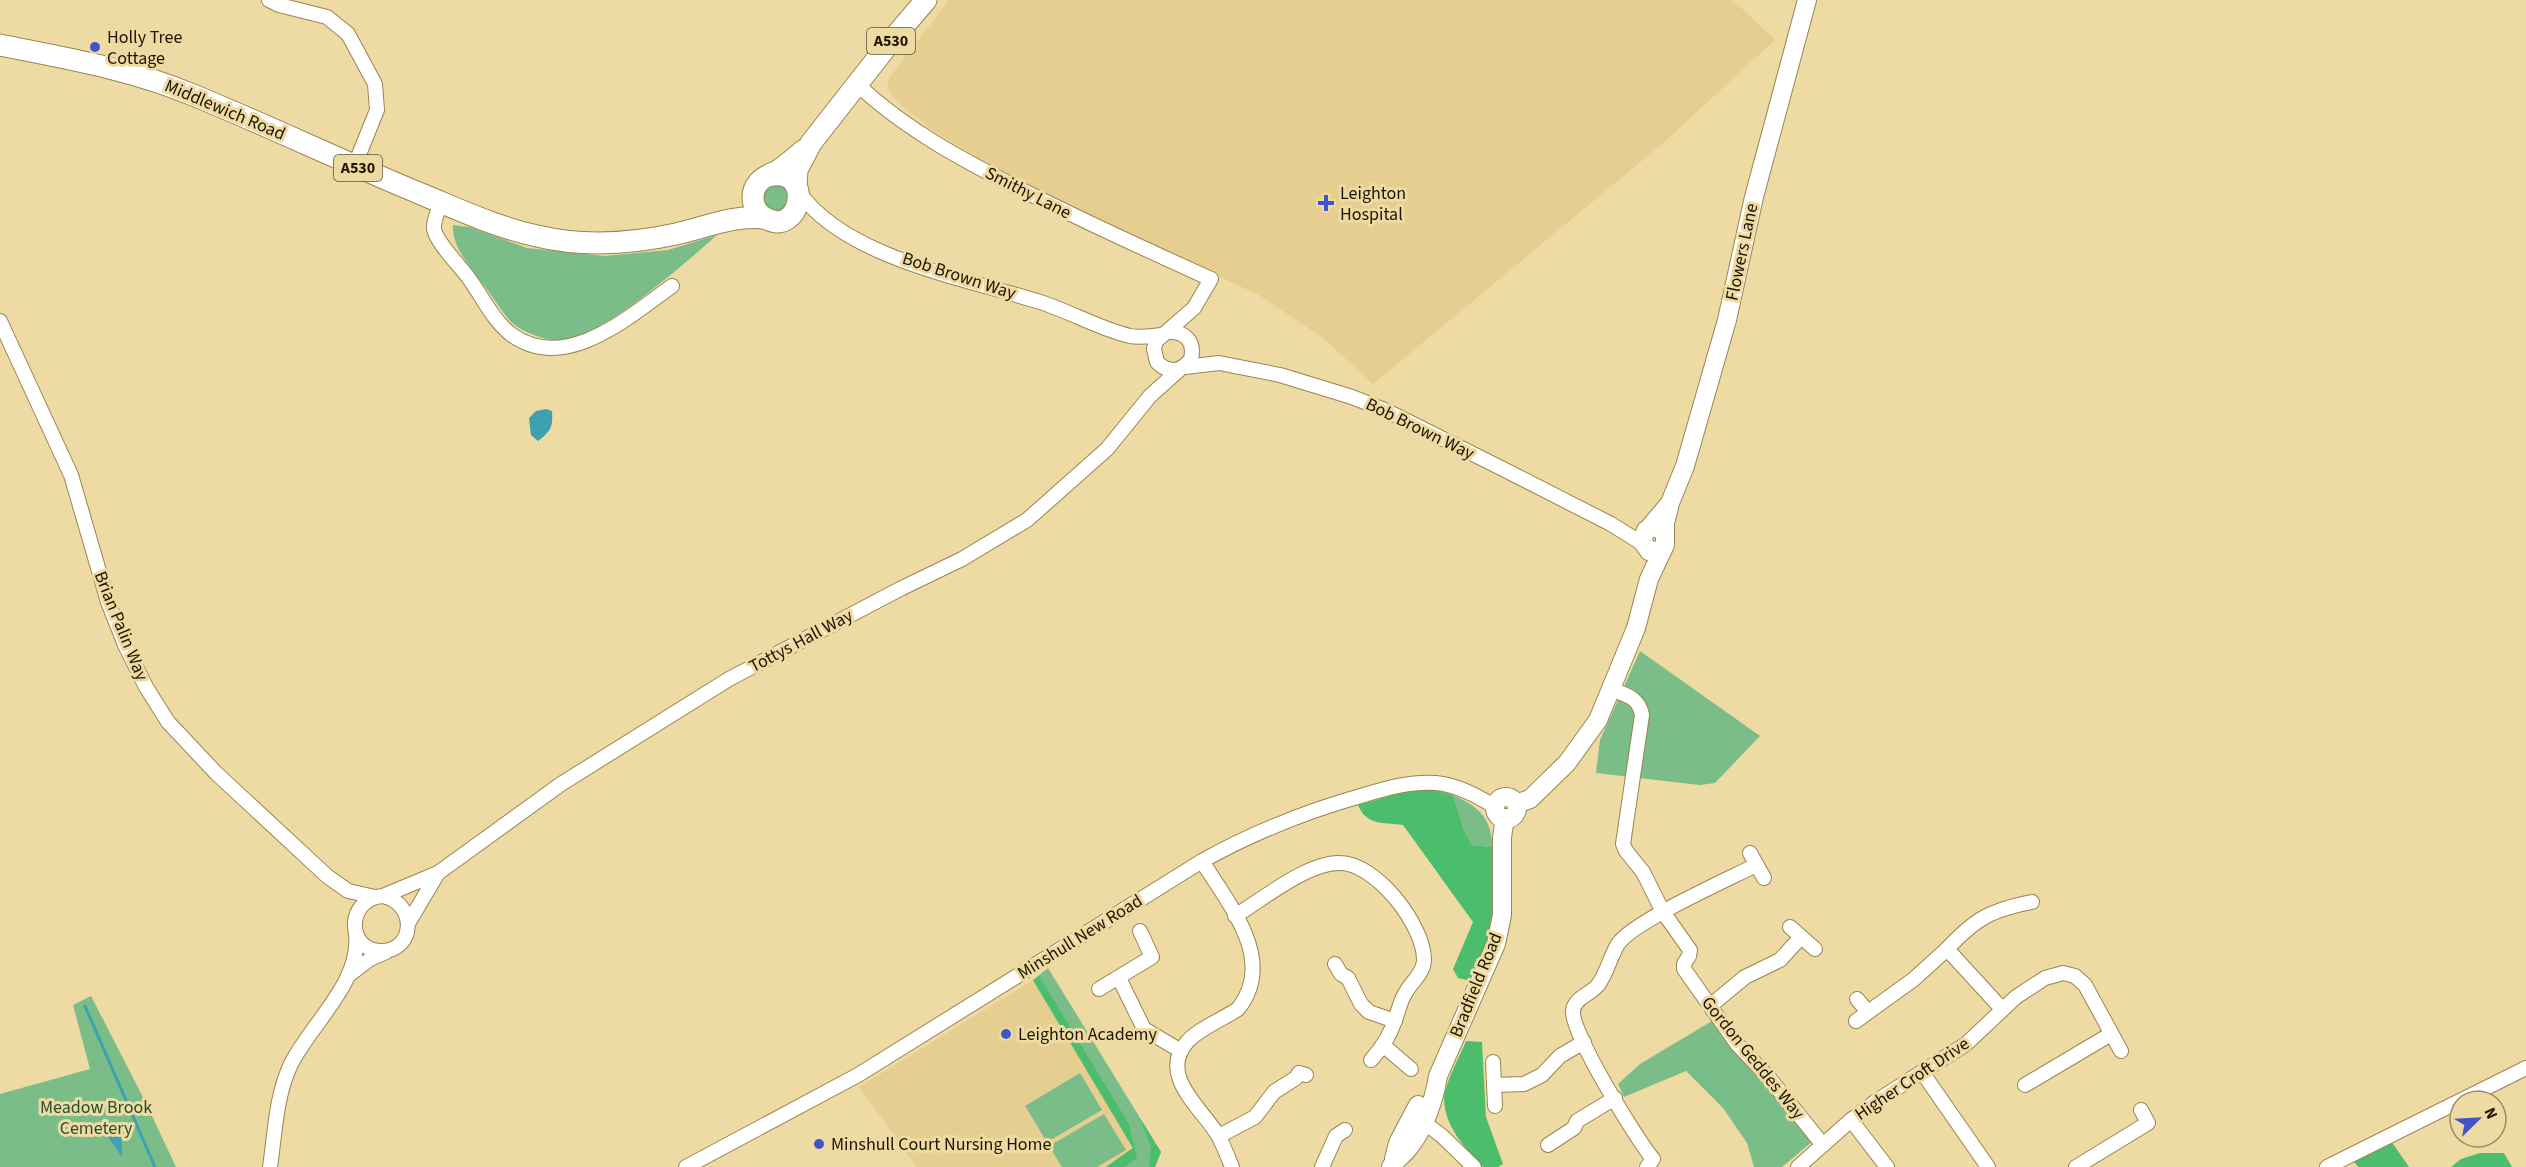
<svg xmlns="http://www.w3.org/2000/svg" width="2526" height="1167" font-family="'Source Sans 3',sans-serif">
	<rect width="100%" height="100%" fill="#eedaa3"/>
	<g fill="#e5ce90">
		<polygon points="949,0 1733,0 1775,40 1662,144 1373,384 1323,338 1259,295 1015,181 928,127 896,101 888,88 889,78"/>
		<polygon points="1033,980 1134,1148 1106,1167 917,1167 859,1087"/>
	</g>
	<g fill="#7abd89">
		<polygon points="789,185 788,212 765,212 760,191 763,186"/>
		<path d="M453,225L469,227L527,248L604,256L668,250L717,235C685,263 603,337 562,340C547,342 522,332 511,322C503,313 496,302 489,292C476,274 451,248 453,225Z"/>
		<polygon points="1640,651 1760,736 1715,783 1700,785 1596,773 1600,740"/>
		<path d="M1453,795C1478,806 1492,818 1492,847L1472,845L1464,830Z"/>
		<polygon points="1048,968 1161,1152 1155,1167 1106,1167 1133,1148 1033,980"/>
		<polygon points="91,996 144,1099 176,1167 0,1167 0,1094 90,1069 73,1005"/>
		<polygon points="1712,1021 1731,1048 1756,1073 1813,1141 1782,1167 1754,1167 1747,1143 1723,1108 1686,1071 1624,1097 1618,1084 1640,1064"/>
		<polygon points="1080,1073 1102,1110 1047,1142 1025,1106"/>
		<polygon points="1104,1114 1126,1150 1097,1167 1062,1167 1049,1146"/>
	</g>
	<g fill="#4cbd6d">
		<path d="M1414,789H1432L1453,795L1464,830L1472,845L1492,847L1493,912L1488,940L1474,976L1467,980L1458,978L1453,969L1473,922L1403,825C1382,822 1367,826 1358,805Z"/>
		<polygon points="1039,976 1129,1124 1137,1158 1124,1167 1106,1167 1133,1148 1033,980"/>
		<path d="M1466,1041L1482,1042L1486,1117L1503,1164L1498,1167H1483C1465,1148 1444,1126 1444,1098C1445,1083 1460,1056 1466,1041Z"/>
		<polygon points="1140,1118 1161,1152 1155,1167 1149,1167 1151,1147"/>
		<polygon points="2391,1141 2409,1167 2358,1167 2353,1160"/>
		<polygon points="2480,1153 2504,1153 2512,1167 2451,1167 2461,1159"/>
	</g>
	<g fill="#3ea1b1">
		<path d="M546,409L552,411C553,427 551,431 538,441L531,435L529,418L536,411Z"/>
		<polygon points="115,1123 121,1128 122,1157 104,1131"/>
	</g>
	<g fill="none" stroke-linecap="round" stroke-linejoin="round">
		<polyline stroke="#3ea1b1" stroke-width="3" points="85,1006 155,1167"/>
		<defs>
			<g id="minor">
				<polyline points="269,0 279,5 327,17 348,34 375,84 377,110 354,167"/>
				<path d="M858,85C907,131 968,163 1028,193C1088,223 1149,251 1211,279L1194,308L1156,341L1154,349L1157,362C1169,374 1181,372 1191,359C1195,342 1186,331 1168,332"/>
				<path d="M799,192C845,258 968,279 1040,302C1069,311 1102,330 1130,336C1141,338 1151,336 1162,335"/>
				<path d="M441,202C439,210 433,220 434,229C436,242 460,266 468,277C482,296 493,321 512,335C566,374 631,315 672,286"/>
				<polyline points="0,321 71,475 108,602 125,645 146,687 168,722 216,773 327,876 348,891 375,897"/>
				<polyline points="1185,367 1219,363 1280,375 1352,397 1387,411 1503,469 1611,524 1643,544"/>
				<path d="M1610,689C1626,695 1639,697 1642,715L1623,844L1626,851L1643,872L1663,912L1690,950L1689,956L1684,964V969L1737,1044L1770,1079L1823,1145"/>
				<polyline points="1750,853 1764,878"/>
				<path d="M1202,861C1229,905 1277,960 1238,1009C1223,1019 1198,1029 1187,1042C1157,1076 1204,1110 1219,1137C1224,1147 1228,1157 1232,1167"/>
				<path d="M383,896C418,904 415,952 380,951C345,949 347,898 383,896L438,873L561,784L729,679L900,589L962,559L1027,520L1107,449L1150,396L1179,370"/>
				<path d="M1235,916C1263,899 1308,862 1340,863C1376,863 1425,926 1424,961C1423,974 1412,981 1406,992C1401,999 1399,1009 1396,1017C1391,1034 1383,1047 1371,1060"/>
				<polyline points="409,922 438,873"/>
				<polyline points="1790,927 1815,949"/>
				<path d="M1947,949C1976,918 1991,910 2032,902"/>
				<polyline points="1335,964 1341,974 1348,978 1361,1004 1369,1012 1395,1021"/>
				<polyline points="349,975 370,959 386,952"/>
				<polyline points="1119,978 1144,1029 1181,1051"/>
				<polyline points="1099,989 1152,957 1140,931"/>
				<polyline points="1857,999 1868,1012"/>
				<polyline points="1710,1006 1745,977 1780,960 1801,937"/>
				<polyline points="1856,1021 1914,979 1947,949 2002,1009"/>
				<polyline points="1384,1046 1411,1069"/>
				<polyline points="1493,1062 1495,1106"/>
				<polyline points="1922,1072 1988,1167"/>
				<polyline points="1494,1085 1524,1084 1542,1075 1560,1056 1584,1042"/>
				<polyline points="2025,1085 2111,1034"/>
				<polyline points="1417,1117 1442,1136 1474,1167"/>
				<polyline points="1851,1120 1887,1167"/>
				<polyline points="1219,1136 1255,1117 1274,1092 1296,1078 1299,1073 1306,1075"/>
				<polyline points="1548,1145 1574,1128 1577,1121 1615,1098"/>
				<path d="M270,1167C275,1133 276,1095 291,1064C311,1024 361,982 356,935"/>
				<path d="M686,1167L858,1075L1202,861C1254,832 1307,811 1364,795C1387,788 1412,781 1436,783C1457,785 1478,796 1495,807"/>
				<polyline points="1322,1167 1336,1136 1345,1130"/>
				<path d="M1647,1167L1653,1159C1637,1140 1571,1033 1573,1011C1574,998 1591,994 1598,985C1607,973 1610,957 1618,944C1632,922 1729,879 1756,865"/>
				<polyline points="1798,1167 1851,1120 1875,1102 1966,1044 2016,997 2045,978 2063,973 2075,976 2085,985 2121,1051"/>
				<polyline points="2076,1167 2148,1123 2141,1110"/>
				<polyline points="2327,1167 2526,1068"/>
			</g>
			<g id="major">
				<polyline points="1649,528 1670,503 1685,466 1727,320 1754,197 1807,0"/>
				<polyline points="1659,529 1652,527 1646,530 1642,541 1649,551 1661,550"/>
				<circle cx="1506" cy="808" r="11"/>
				<polyline points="1516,804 1530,799 1567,763 1598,720 1636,628 1649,579 1665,545 1665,523 1669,508"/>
				<polyline points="1394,1159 1398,1143 1418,1105"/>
				<path d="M1391,1167C1395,1160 1402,1156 1407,1150C1424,1130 1434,1101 1438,1076L1496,944L1502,915V837L1505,818"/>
			</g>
			<g id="highway">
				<path d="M0,45C65,58 131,69 193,95C271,127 348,164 426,196C462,211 499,228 537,236C583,247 630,244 676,234C707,227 732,215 765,218"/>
				<path d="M768,176C815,164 802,239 765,218C752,211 749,193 759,182C764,176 772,174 779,170C788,164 796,157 804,150"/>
				<polyline points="796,186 797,170 811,143 891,41 926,0"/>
			</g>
		</defs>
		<use href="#minor" stroke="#988551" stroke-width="16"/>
		<use href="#major" stroke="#988551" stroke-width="20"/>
		<use href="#highway" stroke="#988551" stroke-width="23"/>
		<use href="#minor" stroke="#fff" stroke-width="14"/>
		<use href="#major" stroke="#fff" stroke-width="18"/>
		<use href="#highway" stroke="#fff" stroke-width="21"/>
	</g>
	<g fill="#3f55c8" stroke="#eedaa3" stroke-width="2">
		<circle cx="95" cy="47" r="6"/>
		<path d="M1323 194h6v6h6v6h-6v6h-6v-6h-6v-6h6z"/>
		<circle cx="1006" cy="1034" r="6"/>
		<circle cx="819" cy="1144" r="6"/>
	</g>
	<g text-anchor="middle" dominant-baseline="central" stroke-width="6" stroke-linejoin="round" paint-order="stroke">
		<g fill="#eedaa3" stroke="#5c5132" stroke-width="1.5">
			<rect x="867" y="28" width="48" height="26" rx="4.5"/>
			<rect x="334" y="155" width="48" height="26" rx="4.5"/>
		</g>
		<g font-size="16" font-weight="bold" fill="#1e1602">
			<text x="891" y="41">A530</text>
			<text x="358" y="168">A530</text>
		</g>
		<g font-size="18" fill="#1e1602" stroke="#eedaa3" text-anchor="start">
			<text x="107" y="37">Holly Tree<tspan x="107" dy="21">Cottage</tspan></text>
			<text x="1340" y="193">Leighton<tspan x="1340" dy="21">Hospital</tspan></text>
			<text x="1018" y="1034">Leighton Academy</text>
			<text x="831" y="1144">Minshull Court Nursing Home</text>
		</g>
		<g font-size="18" fill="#1e1602" stroke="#eedaa3">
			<text transform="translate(225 110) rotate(23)">Middlewich Road</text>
			<text transform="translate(1028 193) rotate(27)">Smithy Lane</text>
			<text transform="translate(1742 252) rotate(-78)">Flowers Lane</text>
			<text transform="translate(959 276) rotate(18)">Bob Brown Way</text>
			<text transform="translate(1420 429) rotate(26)">Bob Brown Way</text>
			<text transform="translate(121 626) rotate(68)">Brian Palin Way</text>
			<text transform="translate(801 641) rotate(-28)">Tottys Hall Way</text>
			<text transform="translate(1080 937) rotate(-32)">Minshull New Road</text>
			<text transform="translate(1476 985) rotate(-68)">Bradfield Road</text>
			<text transform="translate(1753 1058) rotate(51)">Gordon Geddes Way</text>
			<text transform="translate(1912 1079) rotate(-34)">Higher Croft Drive</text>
		</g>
		<g font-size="18" fill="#24502f" stroke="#eedaa3">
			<text x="96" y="1107">Meadow Brook<tspan x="96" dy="21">Cemetery</tspan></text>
		</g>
	</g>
	<g transform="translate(2478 1119) rotate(66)"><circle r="28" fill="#eedaa3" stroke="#9b8c63" stroke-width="1.5"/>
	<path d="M0-4.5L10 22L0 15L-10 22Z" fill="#3f55c8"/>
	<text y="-9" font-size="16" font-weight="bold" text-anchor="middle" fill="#1e1602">N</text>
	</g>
</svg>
